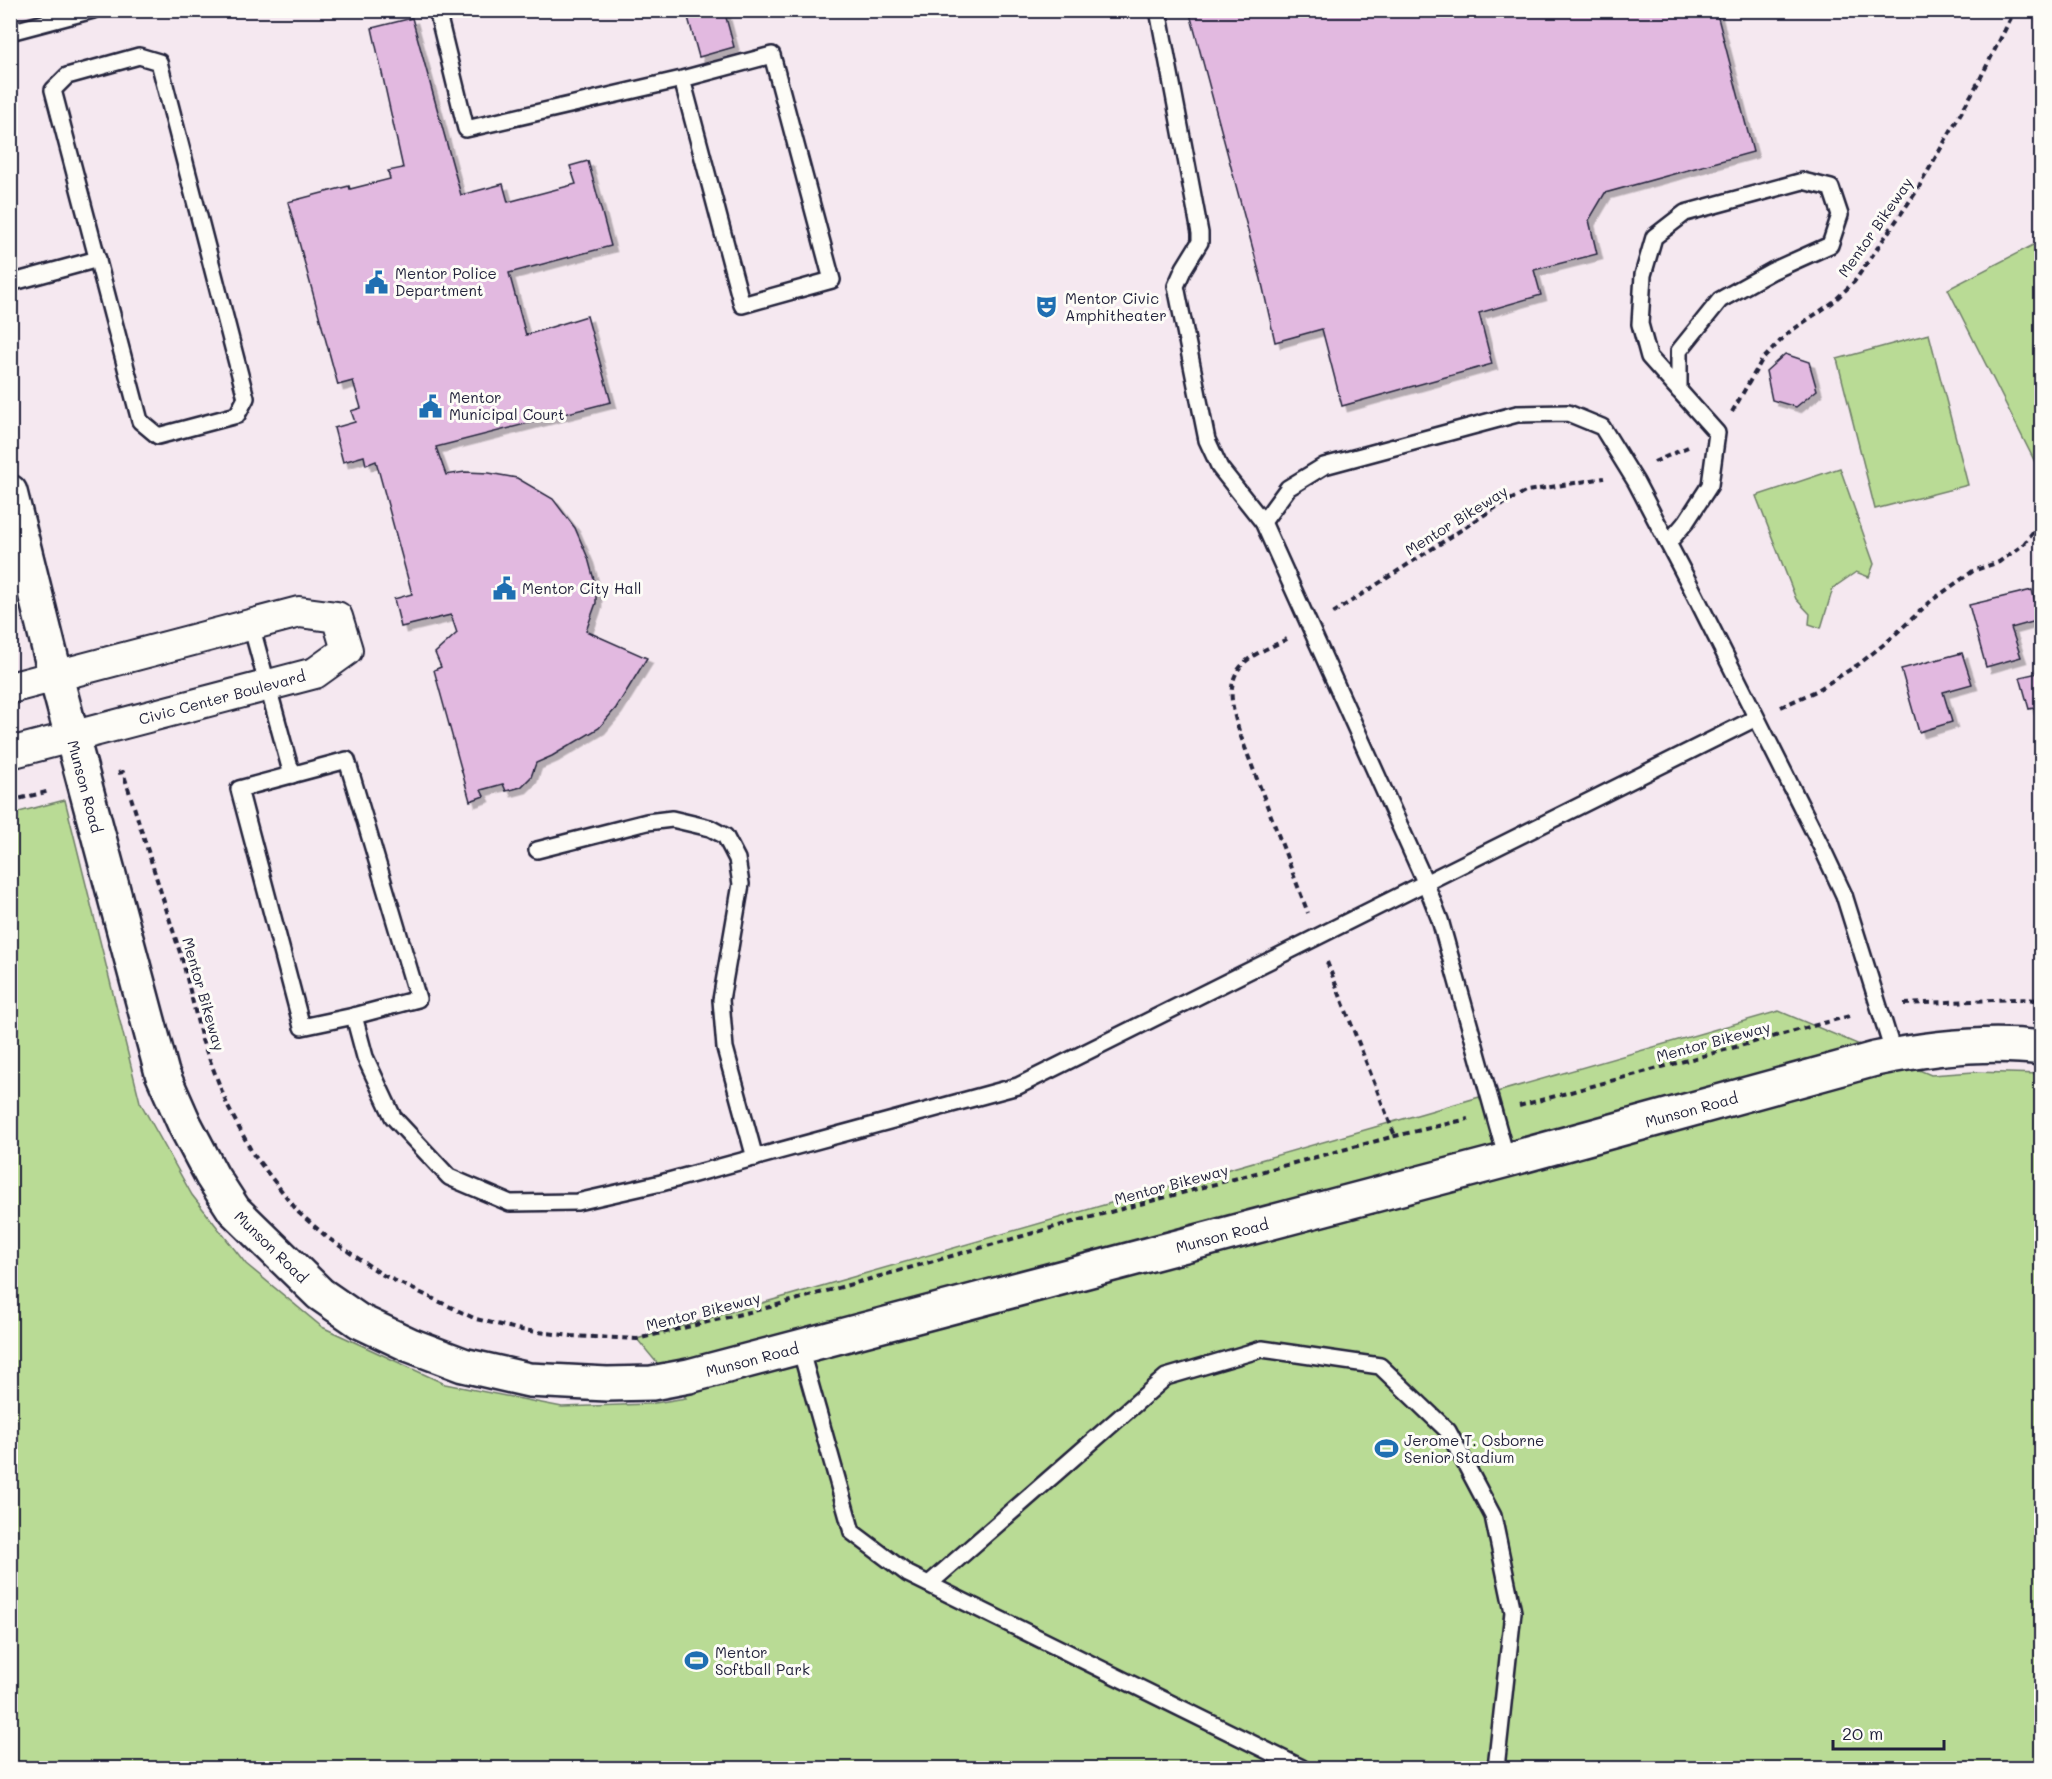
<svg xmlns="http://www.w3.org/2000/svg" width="2052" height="1779" font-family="Mali,sans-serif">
	<defs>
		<filter id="shadow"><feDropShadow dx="5.5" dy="5.5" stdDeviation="0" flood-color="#0004"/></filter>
	</defs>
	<rect width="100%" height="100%" fill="#f5e8f0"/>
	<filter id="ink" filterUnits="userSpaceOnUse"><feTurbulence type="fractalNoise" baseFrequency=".0167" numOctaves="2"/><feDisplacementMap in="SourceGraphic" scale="12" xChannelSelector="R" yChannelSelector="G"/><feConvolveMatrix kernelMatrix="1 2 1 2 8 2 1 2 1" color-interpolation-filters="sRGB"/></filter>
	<g filter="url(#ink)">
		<g fill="#b9db95" stroke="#6e7e68" stroke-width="1.5">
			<polygon points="2041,241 2042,466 2038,468 1948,289"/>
			<polygon points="1929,334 1968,485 1875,509 1837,359"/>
			<polygon points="1840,468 1874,564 1869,577 1856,572 1833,588 1821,628 1809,624 1810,614 1796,599 1756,496"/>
			<polygon points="65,800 140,1102 192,1195 246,1264 322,1327 445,1384 562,1407 649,1404 686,1398 637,1339 1779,1011 1931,1075 1974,1072 2041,1074 2041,1768 11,1768 11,814"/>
		</g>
		<g fill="#e2b9e0" stroke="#22223b" stroke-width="1.5" filter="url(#shadow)">
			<polygon points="686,10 724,10 734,47 699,57"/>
			<polygon points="1189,10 1716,10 1753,152 1605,193 1589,220 1597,254 1534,270 1541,295 1479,313 1492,364 1342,406 1322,329 1275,342 1261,279"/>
			<polygon points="412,18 461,195 503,184 508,202 576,184 570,166 588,161 611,246 509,273 526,335 587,316 611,402 436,447 446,475 465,472 489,473 517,478 553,499 575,528 588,558 596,587 596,603 586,631 647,658 616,708 599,728 552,756 536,763 531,777 521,787 506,791 503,784 481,790 484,796 470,801 434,670 441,667 435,653 457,633 451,615 401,627 394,599 412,594 376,461 366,465 364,456 343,462 334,428 355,422 351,411 361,408 353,381 338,385 288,202 349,186 350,189 390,179 388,171 403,168 372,28"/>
			<polygon points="1785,354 1809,362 1817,390 1796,407 1772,400 1766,371"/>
			<polygon points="2032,590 2040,620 2011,628 2021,657 1986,667 1969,605"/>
			<polygon points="1962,653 1972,684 1943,692 1952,722 1919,732 1901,669"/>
			<polygon points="2042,672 2042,706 2029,709 2020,677"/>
		</g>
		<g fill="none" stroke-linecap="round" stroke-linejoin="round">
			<defs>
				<g id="service">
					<polyline points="437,10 466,129 682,79 772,55 832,280 742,305 682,79"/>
					<polyline points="1158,10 1200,233 1200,242 1184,268 1176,286 1207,440 1220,468 1263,522 1426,884 1440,920 1507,1160"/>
					<polyline points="10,32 93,10"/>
					<polygon points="139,56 159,62 246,398 237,415 158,436 140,421 53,90 67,76"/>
					<polyline points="10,283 98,259"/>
					<polyline points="1263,522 1288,488 1324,466 1517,414 1568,413 1602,427 1636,482 1691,587 1822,848 1844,895 1894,1055"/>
					<polyline points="1668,543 1686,522 1710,485 1717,433 1649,357 1640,324 1643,275 1654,237 1685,213 1803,181 1831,188 1840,215 1830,245 1772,271 1720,300 1679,351 1679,391"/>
					<polyline points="251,625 292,775"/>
					<polygon points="347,760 418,999 354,1016 302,1027 239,789"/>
					<polyline points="537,850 647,822 672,819 710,828 725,836 737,859 741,884 721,1000 725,1048 755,1158"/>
					<polyline points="354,1016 365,1057 393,1117 449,1177 510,1203 577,1202 661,1183 1018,1086 1756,718"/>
					<polyline points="800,1348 852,1532 908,1574 1302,1768"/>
					<polyline points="929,1584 1166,1377 1262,1349 1380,1366 1448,1431 1493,1516 1513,1612 1496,1768"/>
				</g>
				<polyline id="minor" points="10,688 299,612 337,617 347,650 315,673 10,753"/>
				<g id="tertiary">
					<path id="s1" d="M10,492L56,677L162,1073L185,1125L212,1176L234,1210L320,1294L359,1321L410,1345L463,1365L529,1380L607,1384L652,1383L689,1376L1507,1160L1875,1059C1929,1048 1986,1041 2042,1048"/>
				</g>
			</defs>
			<use href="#service" stroke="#22223b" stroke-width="20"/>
			<use href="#minor" stroke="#22223b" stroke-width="34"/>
			<use href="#tertiary" stroke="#22223b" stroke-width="38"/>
			<g stroke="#22223b" stroke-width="4" stroke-dasharray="6 4.5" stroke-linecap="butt">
				<polyline points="1732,412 1762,360 1788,333 1832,303 1854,282 1916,192 1979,81 2015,10"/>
				<polyline points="1654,462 1688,447"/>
				<polyline points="1333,613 1495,508 1527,491 1604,478"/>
				<path d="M1287,639C1274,646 1256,652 1245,662C1223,682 1233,712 1241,737L1308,913"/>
				<polyline points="1781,707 1816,691 1859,664 1888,641 1931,601 1973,571 1999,562 2023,545 2042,520"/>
				<polyline points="118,773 123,772 183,962 202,1040 228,1107 253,1154 299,1213 328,1238 383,1275 476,1319 521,1330 572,1336 637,1339 770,1307 1069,1223 1395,1136 1468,1119"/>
				<polyline points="10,801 50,791"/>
				<polyline points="1327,962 1395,1136"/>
				<polyline points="1904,1004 2016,999 2042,1000"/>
				<polyline points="1519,1106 1853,1015"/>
			</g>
			<use href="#service" stroke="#fdfcf7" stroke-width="15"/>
			<use href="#minor" stroke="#fdfcf7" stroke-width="30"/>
			<use href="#tertiary" stroke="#fdfcf7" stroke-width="33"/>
		</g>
	</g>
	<defs>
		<symbol id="civic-bare" viewBox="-9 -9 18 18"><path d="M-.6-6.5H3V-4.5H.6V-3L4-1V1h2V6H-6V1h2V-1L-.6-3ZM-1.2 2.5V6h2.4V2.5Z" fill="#1f6fb2" stroke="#fdfcf7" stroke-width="2.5" paint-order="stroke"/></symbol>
		<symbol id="theatre-bare" viewBox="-9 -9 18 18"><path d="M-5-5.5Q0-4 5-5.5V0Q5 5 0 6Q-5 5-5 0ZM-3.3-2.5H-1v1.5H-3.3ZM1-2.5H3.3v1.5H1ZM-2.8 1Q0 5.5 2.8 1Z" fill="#1f6fb2" stroke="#fdfcf7" stroke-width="2.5" paint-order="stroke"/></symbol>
		<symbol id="stadium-bare" viewBox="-9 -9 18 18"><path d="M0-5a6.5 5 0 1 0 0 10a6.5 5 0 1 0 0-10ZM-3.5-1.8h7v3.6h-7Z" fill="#1f6fb2" stroke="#fdfcf7" stroke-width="2.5" paint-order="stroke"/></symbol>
	</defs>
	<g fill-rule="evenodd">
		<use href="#civic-bare" x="360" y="266" width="33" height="33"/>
		<use href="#theatre-bare" x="1030" y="290" width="33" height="33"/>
		<use href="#civic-bare" x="414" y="390" width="33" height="33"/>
		<use href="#civic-bare" x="488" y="572" width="33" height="33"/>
		<use href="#stadium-bare" x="1370" y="1432" width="33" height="33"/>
		<use href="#stadium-bare" x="680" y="1644" width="33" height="33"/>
	</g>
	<g text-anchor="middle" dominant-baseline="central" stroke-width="6" stroke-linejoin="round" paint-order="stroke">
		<g font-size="15" fill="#22223b" stroke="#fdfcf7">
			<text transform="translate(1875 227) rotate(-55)">Mentor Bikeway</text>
			<text transform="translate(1456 520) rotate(-32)">Mentor Bikeway</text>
			<text transform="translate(222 697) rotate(-15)">Civic Center Boulevard</text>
			<text stroke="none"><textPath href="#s1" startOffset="304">Munson Road</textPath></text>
			<text transform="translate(204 994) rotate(74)">Mentor Bikeway</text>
			<text transform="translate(1713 1041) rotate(-15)">Mentor Bikeway</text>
			<text stroke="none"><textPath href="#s1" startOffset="2302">Munson Road</textPath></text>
			<text transform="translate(1171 1184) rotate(-15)">Mentor Bikeway</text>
			<text stroke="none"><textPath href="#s1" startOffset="1816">Munson Road</textPath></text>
			<text stroke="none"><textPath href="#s1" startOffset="808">Munson Road</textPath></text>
			<text transform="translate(703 1311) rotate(-14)">Mentor Bikeway</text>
			<text stroke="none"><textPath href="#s1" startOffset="1330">Munson Road</textPath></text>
		</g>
		<g font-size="15" fill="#22223b" stroke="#fdfcf7" text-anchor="start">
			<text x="395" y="273">Mentor Police<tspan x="395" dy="17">Department</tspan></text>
			<text x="1065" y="298">Mentor Civic<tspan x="1065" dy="17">Amphitheater</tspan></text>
			<text x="449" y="397">Mentor<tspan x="449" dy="17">Municipal Court</tspan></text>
			<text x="522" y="588">Mentor City Hall</text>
			<text x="1404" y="1440">Jerome T. Osborne<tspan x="1404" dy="17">Senior Stadium</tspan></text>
			<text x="715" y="1652">Mentor<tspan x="715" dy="17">Softball Park</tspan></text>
		</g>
	</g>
	<rect width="2052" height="1779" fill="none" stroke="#fdfcf7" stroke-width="36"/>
	<rect x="18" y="18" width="2016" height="1743" fill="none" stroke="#22223b" stroke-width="2" filter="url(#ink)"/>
	<path d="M1833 1740v9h111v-9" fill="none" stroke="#22223b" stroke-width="3"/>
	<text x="1842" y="1740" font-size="18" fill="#22223b" stroke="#fdfcf7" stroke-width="4.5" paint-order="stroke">20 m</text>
</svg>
